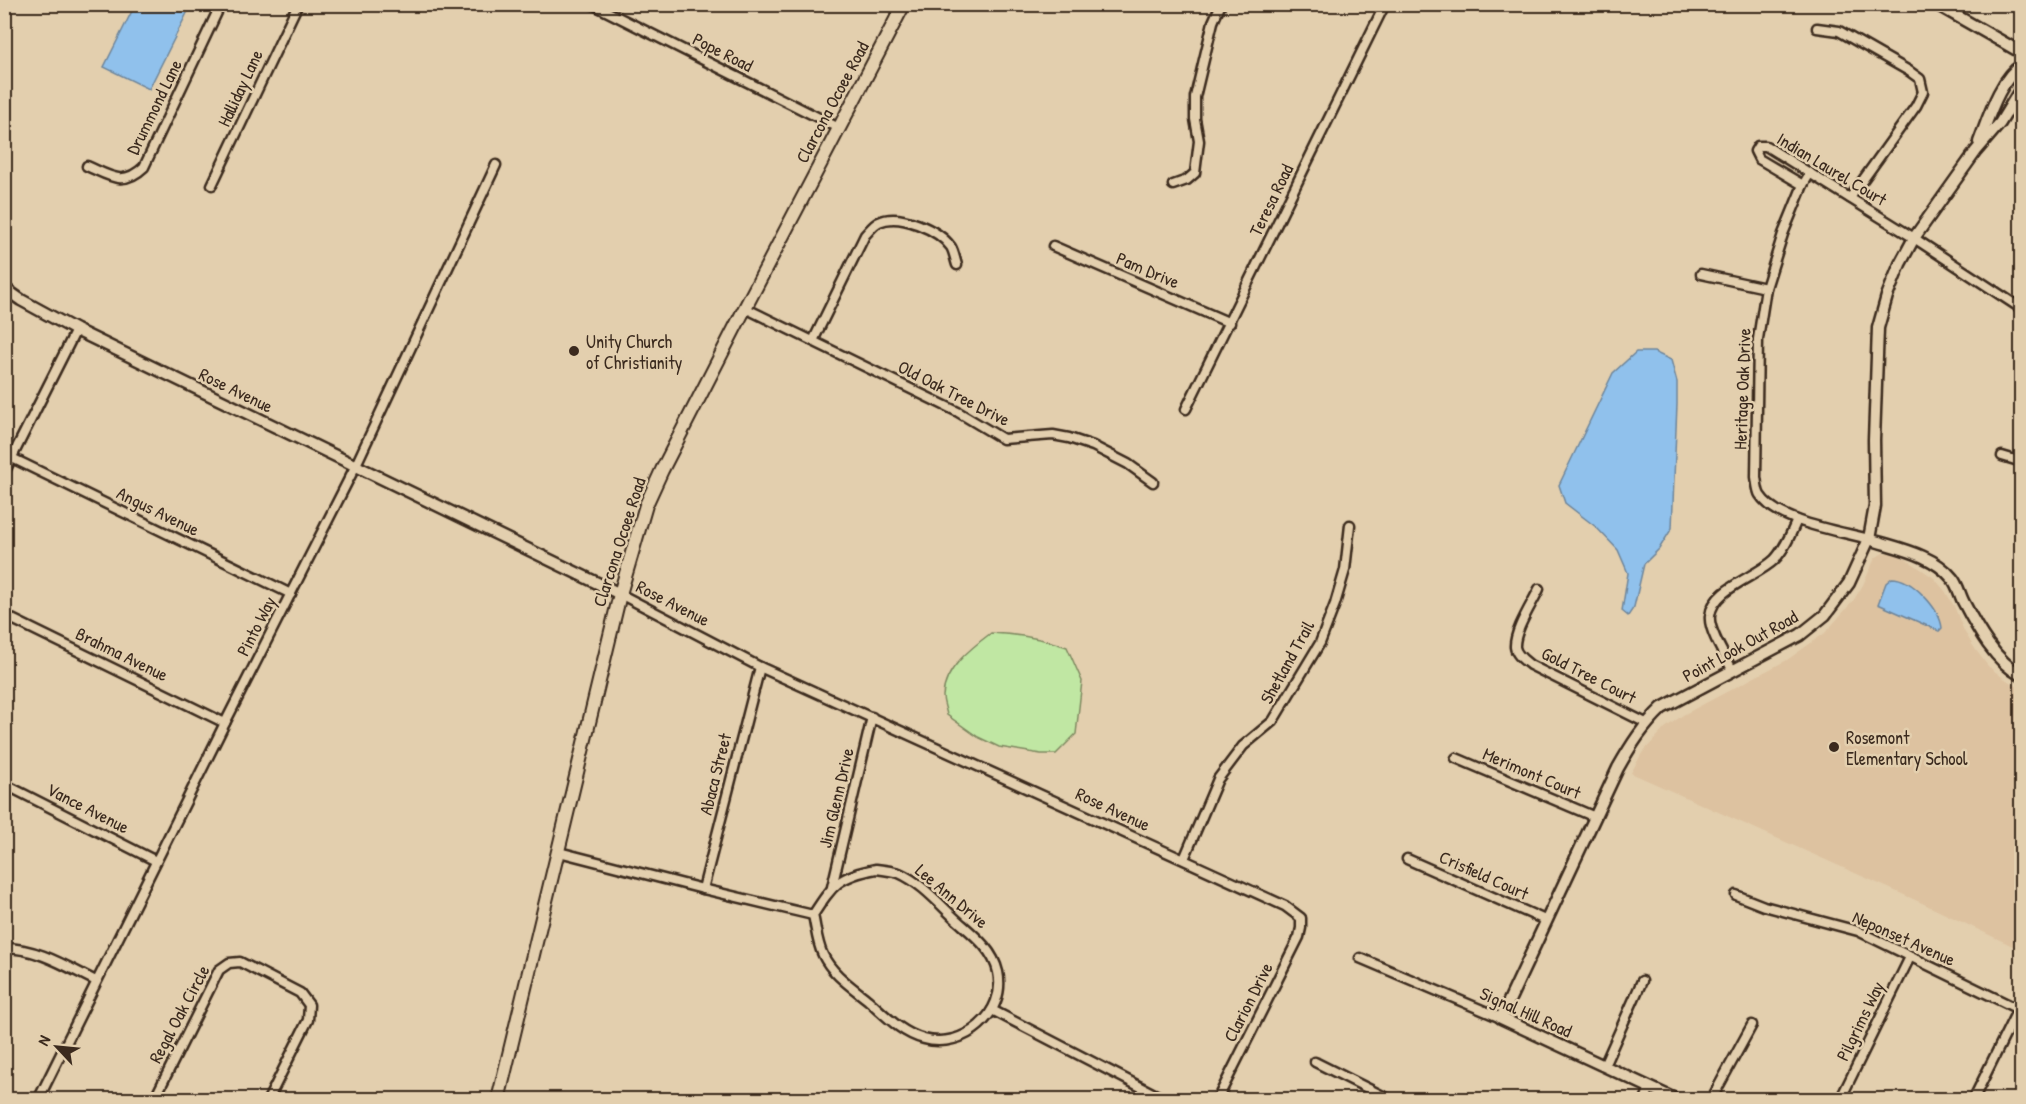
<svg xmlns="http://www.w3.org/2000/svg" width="2026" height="1104" font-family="'Patrick Hand',sans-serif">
	<rect width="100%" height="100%" fill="#e3cfae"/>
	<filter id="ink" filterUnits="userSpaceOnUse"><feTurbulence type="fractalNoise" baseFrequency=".0167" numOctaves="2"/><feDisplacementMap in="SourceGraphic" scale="12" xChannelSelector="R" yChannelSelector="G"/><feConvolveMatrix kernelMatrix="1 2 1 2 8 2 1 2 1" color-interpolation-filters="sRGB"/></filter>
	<g filter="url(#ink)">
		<polygon fill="#ddc2a0" points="1883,553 1891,553 1906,559 1934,578 1945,591 1954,606 1964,631 1975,649 1988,666 2002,677 2021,689 2021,950 1922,903 1631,773 1642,753 1665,728 1683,715 1787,660 1825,633 1853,601 1863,585 1875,558"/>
		<path fill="#c0e7a3" stroke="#7e8860" stroke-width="1.5" d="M991,633C1018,634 1042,638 1067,647L1082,681L1076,734L1056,754H1041L999,747L978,737L947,715C946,709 943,702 943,696C944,669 971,648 991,633Z"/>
		<g fill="#90c1ec" stroke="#6e859a" stroke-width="1.5">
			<polygon points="135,5 191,5 149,89 104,67"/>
			<polygon points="1636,352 1654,352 1671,360 1677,382 1677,404 1672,528 1659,549 1644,564 1634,607 1628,616 1622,611 1628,573 1618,550 1596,527 1565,503 1559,485 1613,373"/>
			<path d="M1892,578C1912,578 1940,609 1942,628L1939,631L1878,604L1886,583Z"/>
		</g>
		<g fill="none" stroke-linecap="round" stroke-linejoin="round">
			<defs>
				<g id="minor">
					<polyline points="592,4 839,128"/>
					<polyline points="1817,28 1839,31 1909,71 1920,79 1923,92 1916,106 1850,198"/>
					<path d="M87,166C110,176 123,187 144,167L221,4"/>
					<path d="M1810,173L1803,185L1783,234L1766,288L1758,339L1756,477C1757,482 1757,490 1760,495C1777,522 1839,531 1869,539"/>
					<polyline points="212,185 298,4"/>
					<polyline points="1173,185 1187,180 1195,173 1199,141 1195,119 1195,97 1213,22 1221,4"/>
					<polyline points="1803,185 1759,159 1755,151 1758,146 1766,146 1914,238 2022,309"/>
					<polyline points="1053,246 1230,323"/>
					<polyline points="1701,274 1766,288"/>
					<polyline points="745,308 958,412 1003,439 1053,435 1069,438 1093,446 1128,464 1153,482"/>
					<path d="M813,341L865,235C869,231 874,224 879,222C899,212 939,230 951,247C954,252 955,259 957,265"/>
					<polyline points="1186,409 1385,4"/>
					<polyline points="2002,456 2022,462"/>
					<polyline points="12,458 291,594"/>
					<polyline points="4,473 76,330"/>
					<path d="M1539,589C1532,604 1514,631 1515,647C1516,655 1524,660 1530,665L1646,723"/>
					<polyline points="620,594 760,667 1285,906 1301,918 1301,928 1299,937 1217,1100"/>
					<polyline points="4,615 225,723"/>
					<path d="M1733,671C1726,658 1708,630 1710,616C1712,589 1756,577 1774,560C1785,549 1791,533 1797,520"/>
					<polyline points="1456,758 1595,817"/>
					<polyline points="4,784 156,861"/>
					<polyline points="559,852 703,889 813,915"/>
					<polyline points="1184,859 1218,779 1243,746 1273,721 1320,643 1335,604 1345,570 1350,525"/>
					<polyline points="1407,859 1547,921"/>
					<path d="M876,869C884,870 892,871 899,873C922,883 941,906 959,922C975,936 993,950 998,972C1007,1014 963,1050 924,1039C901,1033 885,1015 868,1000C852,987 832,974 823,955C817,943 816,928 813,915C833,884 839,876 876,869Z"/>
					<polyline points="832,887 872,717"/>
					<polyline points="703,889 760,667"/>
					<polyline points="1736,895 1764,906 1858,931 2022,1011"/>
					<path d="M4,948C38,948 67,967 96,981"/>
					<polyline points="1360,958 1501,1018"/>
					<polyline points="992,1010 1166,1100"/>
					<polyline points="1315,1062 1391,1100"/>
					<polyline points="1604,1066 1642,981"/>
					<polyline points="38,1100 225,723 355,467 496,165"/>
					<polyline points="154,1100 219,970 229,963 240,962 300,993 309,1005 308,1020 268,1100"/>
					<polyline points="1645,1100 1650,1087"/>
					<polyline points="1711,1100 1752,1025"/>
					<polyline points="1840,1100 1910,957"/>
					<polyline points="1973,1100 2018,1009"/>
				</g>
				<g id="tertiary">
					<polyline points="1936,4 2022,53"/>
					<path d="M1979,142C1988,119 2000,78 2022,65"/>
					<polyline points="4,288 21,300 76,330 620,594"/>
					<path d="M1869,539C1896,548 1933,554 1952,578C1958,585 1960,596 1964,603C1978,630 1995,661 2022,676"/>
					<path d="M1677,1100L1501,1018L1618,768C1631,745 1643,726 1662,708L1800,635L1825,615L1849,583L1869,539L1875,506L1874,440L1878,328L1887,296L1900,264L1914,238L1976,151L2000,123L2022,87"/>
				</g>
				<polyline id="secondary" points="498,1100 620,594 646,505 662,470 745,308 904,4"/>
			</defs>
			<use href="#minor" stroke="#3b2a1e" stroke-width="13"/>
			<use href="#tertiary" stroke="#3b2a1e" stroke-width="15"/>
			<use href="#secondary" stroke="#3b2a1e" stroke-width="16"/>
			<use href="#minor" stroke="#e3cfae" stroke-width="8"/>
			<use href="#tertiary" stroke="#e3cfae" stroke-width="10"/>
			<use href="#secondary" stroke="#e3cfae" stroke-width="12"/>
		</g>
	</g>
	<g fill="#3b2a1e" stroke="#e3cfae" stroke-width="2">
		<circle cx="574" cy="351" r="6"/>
		<circle cx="1834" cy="747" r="6"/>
	</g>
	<g text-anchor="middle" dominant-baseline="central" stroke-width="5" stroke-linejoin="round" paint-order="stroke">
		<g font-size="18" fill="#3b2a1e" stroke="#e3cfae">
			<text transform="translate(723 52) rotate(27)">Pope Road</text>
			<text transform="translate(240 88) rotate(-65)">Halliday Lane</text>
			<text transform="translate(832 102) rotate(-62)">Clarcona Ocoee Road</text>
			<text transform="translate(154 107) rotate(-64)">Drummond Lane</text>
			<text transform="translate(1832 169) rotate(31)">Indian Laurel Court</text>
			<text transform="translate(1271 200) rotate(-64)">Teresa Road</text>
			<text transform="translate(1148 270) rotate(23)">Pam Drive</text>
			<text transform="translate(1742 389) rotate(-88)">Heritage Oak Drive</text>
			<text transform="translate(236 390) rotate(26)">Rose Avenue</text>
			<text transform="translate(954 393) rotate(27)">Old Oak Tree Drive</text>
			<text transform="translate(158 511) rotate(26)">Angus Avenue</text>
			<text transform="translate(619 542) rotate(-72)">Clarcona Ocoee Road</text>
			<text transform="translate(673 603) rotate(27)">Rose Avenue</text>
			<text transform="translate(256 626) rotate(-63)">Pinto Way</text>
			<text transform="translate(1740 646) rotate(-29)">Point Look Out Road</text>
			<text transform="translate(122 654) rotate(26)">Brahma Avenue</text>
			<text transform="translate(1287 662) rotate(-61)">Shetland Trail</text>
			<text transform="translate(1589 675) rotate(27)">Gold Tree Court</text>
			<text transform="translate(1532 773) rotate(23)">Merimont Court</text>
			<text transform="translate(715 774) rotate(-76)">Abaca Street</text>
			<text transform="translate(836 798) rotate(-77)">Jim Glenn Drive</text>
			<text transform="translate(88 808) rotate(27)">Vance Avenue</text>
			<text transform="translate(1113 809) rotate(25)">Rose Avenue</text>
			<text transform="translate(1484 875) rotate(24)">Crisfield Court</text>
			<text transform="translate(952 896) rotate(40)">Lee Ann Drive</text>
			<text transform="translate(1904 938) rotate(24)">Neponset Avenue</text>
			<text transform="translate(1248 1002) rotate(-63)">Clarion Drive</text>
			<text transform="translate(1526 1012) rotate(24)">Signal Hill Road</text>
			<text transform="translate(179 1014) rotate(-62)">Regal Oak Circle</text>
			<text transform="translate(1860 1021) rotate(-64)">Pilgrims Way</text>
		</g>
		<g font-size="18" fill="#3b2a1e" stroke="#e3cfae" text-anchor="start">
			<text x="586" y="341">Unity Church<tspan x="586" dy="21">of Christianity</tspan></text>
			<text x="1846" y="737">Rosemont<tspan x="1846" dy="21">Elementary School</tspan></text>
		</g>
	</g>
	<rect width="2026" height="1104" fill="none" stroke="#e3cfae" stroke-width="24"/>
	<rect x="12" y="12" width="2002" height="1080" fill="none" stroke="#3b2a1e" stroke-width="2" filter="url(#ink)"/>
	<g transform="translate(57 1047) rotate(296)" stroke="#e3cfae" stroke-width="4.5" paint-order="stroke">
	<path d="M0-4.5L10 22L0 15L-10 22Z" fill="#3b2a1e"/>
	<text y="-9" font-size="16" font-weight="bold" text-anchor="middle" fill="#3b2a1e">N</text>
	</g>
</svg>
